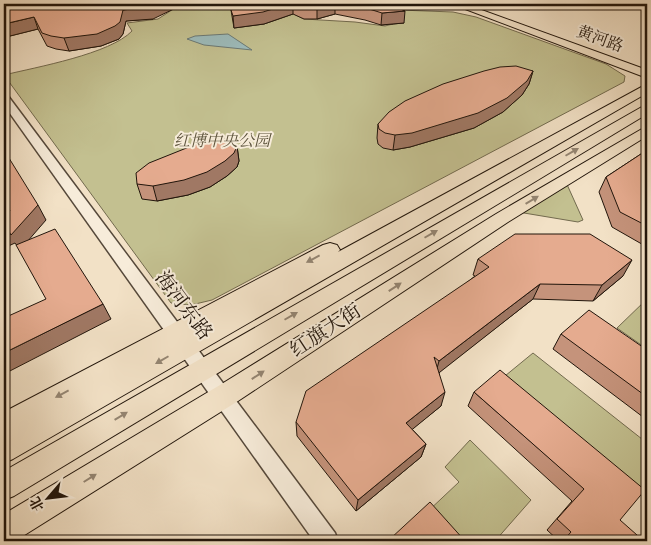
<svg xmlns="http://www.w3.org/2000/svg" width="651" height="545" font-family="'Libre Bodoni','Noto Serif SC',serif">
	<rect width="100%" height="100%" fill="#f2e1c6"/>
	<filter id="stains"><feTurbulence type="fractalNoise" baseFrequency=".004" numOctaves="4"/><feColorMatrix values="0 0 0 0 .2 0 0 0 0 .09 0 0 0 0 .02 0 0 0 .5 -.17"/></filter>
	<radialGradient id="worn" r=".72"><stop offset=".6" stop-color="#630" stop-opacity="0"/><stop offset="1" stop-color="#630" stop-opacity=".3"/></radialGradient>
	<g fill="#c3c090" stroke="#726a4e">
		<path d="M192,4H273L304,19L355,22L385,26L393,24L399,10L453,12L476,17L606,64L625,76L624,82L212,300L191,305L171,303L4,75C37,67 110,54 132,31L127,23L158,19L175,8Z"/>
		<polygon points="565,180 583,220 578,222 512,211"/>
		<polygon points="647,299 647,349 617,328"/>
		<polygon points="533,353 647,443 647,482 631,502 494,385"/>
		<polygon points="470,440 531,500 495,541 449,541 425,514 459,482 445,467"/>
	</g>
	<polygon fill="#9dbcbc" stroke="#6b7975" points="228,34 252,50 204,45 187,39 195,36"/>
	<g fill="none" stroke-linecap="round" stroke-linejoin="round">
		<defs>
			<polygon id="minor" points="4,95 8,96 294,478 335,533 338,541 314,541 4,105"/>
			<g id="major">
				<polygon points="452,4 465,4 647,70 647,78"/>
				<polygon points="647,84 647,93 13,459 4,463 4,412 323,245 330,243 337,245 340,250 338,252"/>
				<polygon points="647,104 647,114 14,496 4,500 4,471"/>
				<polygon points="647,126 647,136 508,222 238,401 15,541 4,541 4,514 220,385 496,214"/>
			</g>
		</defs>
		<use href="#minor" stroke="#55483a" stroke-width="3"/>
		<use href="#major" stroke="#21150b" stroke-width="2"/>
		<use href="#minor" fill="#f7ecda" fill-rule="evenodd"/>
		<use href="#major" fill="#f2e1c6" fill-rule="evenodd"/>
	</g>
	<g fill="#c5937b" stroke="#21150b">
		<polygon points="4,4 153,19 126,21 123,34 119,39 101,46 69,51 56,49 47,46 38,29 10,36 4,35"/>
		<polygon points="252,4 389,4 404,23 381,25 365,20 335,14 317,19 304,19 293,14 264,24 234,28 231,10"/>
		<polygon points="533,71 529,84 522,95 503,112 474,128 410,147 393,150 383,148 378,144 377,138 378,124"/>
		<polygon points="237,146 239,161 237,167 227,176 210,187 188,195 157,201 142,199 137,184"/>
		<polygon points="647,150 647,247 612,227 599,192 606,177"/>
		<polygon points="478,259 623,276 593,301 533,299 439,372 441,406 412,429 426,444 421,457 356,511 297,436 296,422 475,276 473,275"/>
		<polygon points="561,334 647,350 647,420 553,349"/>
		<polygon points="474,392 620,520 632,541 559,541 547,530 572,501 468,406"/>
	</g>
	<g fill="#a07864" stroke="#21150b">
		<polygon points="157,4 184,4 153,19 126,21 123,34 119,39 101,46 69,51 64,38 123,10"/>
		<polygon points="289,4 293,4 293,14 264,24 234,28 233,16"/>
		<polygon points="332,4 335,4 335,14 317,19 317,8"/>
		<polygon points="405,11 404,23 381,25 382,13"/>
		<polygon points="34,17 38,29 10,36 5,24"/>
		<polygon points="533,71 529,84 522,95 503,112 474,128 410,147 393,150 395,135"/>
		<polygon points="237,146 239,161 237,167 227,176 210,187 188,195 157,201 153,186"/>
		<polygon points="38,205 46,220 20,250 15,243 4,248 4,230"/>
		<polygon points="632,260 623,276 593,301 602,285"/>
		<polygon points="540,284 533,299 435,376 439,361"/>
		<polygon points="103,304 111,319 4,374 4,353"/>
		<polygon points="445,392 441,406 403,437 406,423"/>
		<polygon points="426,444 421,457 356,511 358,500"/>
	</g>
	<g fill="#e5ab8f" stroke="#21150b">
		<polygon points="4,4 157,4 150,7 123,10 120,22 115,26 97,34 64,38 51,36 42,33 34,17 4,24"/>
		<polygon points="252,4 289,4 263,12 233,16 231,10"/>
		<polygon points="296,4 332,4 317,8 304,8"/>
		<polygon points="340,4 389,4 405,11 382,13 366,8"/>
		<polygon points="516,66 533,71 527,81 507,98 478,113 412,133 395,135 385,133 379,129 378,124 389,112 405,101 443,84 484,71 500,67"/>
		<polygon points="218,140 231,140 237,146 234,153 225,161 207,172 184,180 153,186 137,184 136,173 149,163 194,145"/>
		<polygon points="4,150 38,205 11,235 7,228 4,230 4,214 10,211 4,200"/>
		<polygon points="647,150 647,226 620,212 606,177"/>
		<polygon points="55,229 103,304 4,353 4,318 46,299 16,245"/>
		<polygon points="515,234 590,234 632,260 602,285 540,284 439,361 434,357 445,392 406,423 426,444 358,500 296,422 306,391 489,267 478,259"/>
		<polygon points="589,310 647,350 647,397 561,334"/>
		<polygon points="500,370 645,490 620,520 637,535 632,541 563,541 571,532 557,519 584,489 474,392"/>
		<polygon points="430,502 465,541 392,541 390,539"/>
	</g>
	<defs><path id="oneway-solid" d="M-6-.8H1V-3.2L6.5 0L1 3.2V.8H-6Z" transform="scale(1.25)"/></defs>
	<g fill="#948572">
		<use href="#oneway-solid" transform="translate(572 152) rotate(-30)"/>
		<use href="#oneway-solid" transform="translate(532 200) rotate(-31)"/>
		<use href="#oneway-solid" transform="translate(431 234) rotate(-30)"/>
		<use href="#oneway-solid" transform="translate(313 259) rotate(152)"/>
		<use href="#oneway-solid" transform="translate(395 287) rotate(-33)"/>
		<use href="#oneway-solid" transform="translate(291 316) rotate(-30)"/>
		<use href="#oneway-solid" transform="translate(162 360) rotate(150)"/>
		<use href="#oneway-solid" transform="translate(258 375) rotate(-33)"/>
		<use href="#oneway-solid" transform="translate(62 394) rotate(152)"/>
		<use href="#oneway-solid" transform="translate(121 416) rotate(-31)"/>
		<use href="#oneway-solid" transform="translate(90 478) rotate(-32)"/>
	</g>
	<g text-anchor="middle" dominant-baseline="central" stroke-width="4" stroke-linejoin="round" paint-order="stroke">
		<g font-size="16" fill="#21150b" stroke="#f7ecda">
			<text transform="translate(600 39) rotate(20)">黄河路</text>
		</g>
		<g font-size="16" font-style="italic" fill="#5a513a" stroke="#f7ecda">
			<text x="222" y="141">红博中央公园</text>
		</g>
		<g font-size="20" fill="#21150b" stroke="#f7ecda">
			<text transform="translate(183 306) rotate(53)">海河东路</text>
			<text transform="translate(326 331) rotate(-33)">红旗大街</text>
		</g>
	</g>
	<rect width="651" height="545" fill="none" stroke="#f2e1c6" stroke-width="20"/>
	<rect x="5" y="5" width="641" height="535" fill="none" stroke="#21150b" stroke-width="2.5"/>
	<rect x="10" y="10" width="631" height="525" fill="none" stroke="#21150b"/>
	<g transform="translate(48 498) rotate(242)" stroke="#f7ecda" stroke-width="4" paint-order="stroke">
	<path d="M0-4L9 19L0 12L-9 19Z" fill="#21150b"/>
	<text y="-8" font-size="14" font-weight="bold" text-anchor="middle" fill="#21150b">北</text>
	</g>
	<rect width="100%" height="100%" filter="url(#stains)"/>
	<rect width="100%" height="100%" fill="url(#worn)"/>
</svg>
